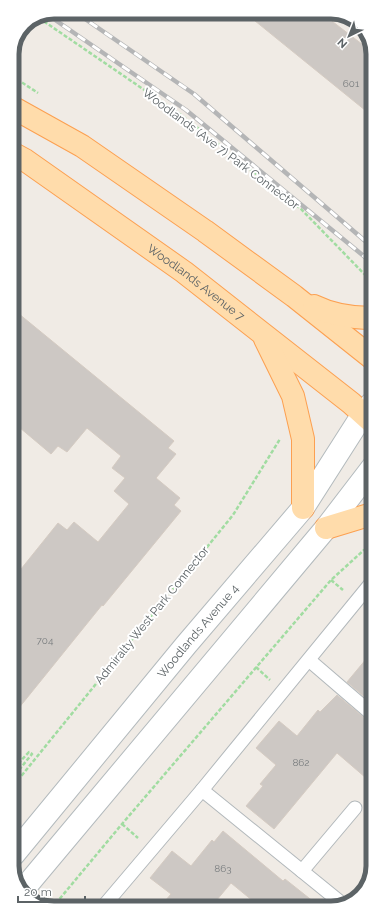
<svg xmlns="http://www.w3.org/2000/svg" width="385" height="920" font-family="Raleway,sans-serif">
	<rect width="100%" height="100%" fill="#f0ebe5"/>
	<g fill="#cdc8c4" stroke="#d5cbc2">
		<polygon points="244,12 320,12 371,51 371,115"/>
		<polygon points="13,309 174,441 168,448 176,454 156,478 180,498 174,505 181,511 103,606 102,605 14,714 13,579 58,523 67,530 74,522 98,542 129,504 114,491 125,478 112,468 121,456 87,428 67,452 58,446 51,454 13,422"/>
		<polygon points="372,652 373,704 347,682"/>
		<polygon points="337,695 368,721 373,723 373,784 337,753 274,829 246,806 263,786 260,784 276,765 256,748 279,721 297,736 318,710 320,712"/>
		<polygon points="223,831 283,881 285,879 319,906 259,906 231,883 211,907 160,907 171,894 150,878 172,851 191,866 212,840 214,842"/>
	</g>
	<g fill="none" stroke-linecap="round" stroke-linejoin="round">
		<defs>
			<g id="lane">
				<polyline points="309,660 373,715"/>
				<polyline points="202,790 345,906"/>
				<polyline points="302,871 355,808"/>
				<polyline points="102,908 202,790 372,582"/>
			</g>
			<g id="secondary">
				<path id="s1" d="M14,854L186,645L303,508L363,414L372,403"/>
				<polyline points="22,891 326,528 372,468"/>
			</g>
			<g id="primary">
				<polyline points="12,107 82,146 205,231 294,296 372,358"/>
				<path id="s2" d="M12,153L25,160L184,272L351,403L372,422"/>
				<path d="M314,306C332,315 352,318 372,318"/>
				<polyline points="265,339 293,396 303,439 303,508"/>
				<polyline points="326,528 372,514"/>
			</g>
		</defs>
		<use href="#lane" stroke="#b2b8bb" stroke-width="15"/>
		<use href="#secondary" stroke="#b3babd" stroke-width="24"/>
		<use href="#primary" stroke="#fca051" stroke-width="24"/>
		<g stroke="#a1dca1" stroke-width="2.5" stroke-dasharray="4 2" stroke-linecap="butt">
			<polyline points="39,18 181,115 301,209 371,281"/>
			<polyline points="12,76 38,93"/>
			<polyline points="331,580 343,590"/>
			<polyline points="256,667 270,680"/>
			<polyline points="14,766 15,767 29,752 32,754 14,776"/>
			<polyline points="14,785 233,515 280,439"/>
			<polyline points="122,824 138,838"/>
			<polyline points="52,908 122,824 331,580 364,550 372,546"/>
		</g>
		<use href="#lane" stroke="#fff" stroke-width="13"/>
		<use href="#secondary" stroke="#fff" stroke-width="22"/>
		<use href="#primary" stroke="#ffdcab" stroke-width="22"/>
		<defs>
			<g id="rail">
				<polyline points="75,12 194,94 371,246"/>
				<polyline points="48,15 186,110 371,262"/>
			</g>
		</defs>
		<use href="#rail" stroke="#b4b5b6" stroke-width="4.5"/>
		<use href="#rail" stroke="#fff" stroke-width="3" stroke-dasharray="9" stroke-linecap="butt"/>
	</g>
	<g text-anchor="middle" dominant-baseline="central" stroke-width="4" stroke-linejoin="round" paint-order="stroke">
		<g font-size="10" fill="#787c7e">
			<text x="351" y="83">601</text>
			<text x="45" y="640">704</text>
			<text x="301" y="762">862</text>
			<text x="223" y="868">863</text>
		</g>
		<g font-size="12" fill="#5c6366" stroke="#fff">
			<text transform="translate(221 149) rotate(37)">Woodlands (Ave 7) Park Connector</text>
			<text stroke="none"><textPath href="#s2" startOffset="225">Woodlands Avenue 7</textPath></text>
			<text transform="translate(152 615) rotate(-51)">Admiralty West Park Connector</text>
			<text stroke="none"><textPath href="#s1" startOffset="289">Woodlands Avenue 4</textPath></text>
		</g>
	</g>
	<path d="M0 0H385V920H0ZM54 19H331A35 35 0 0 1 366 54V866A35 35 0 0 1 331 901H54A35 35 0 0 1 19 866V54A35 35 0 0 1 54 19Z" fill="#fff" fill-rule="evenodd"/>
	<path fill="none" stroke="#5c6366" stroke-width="5" d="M54 19H331A35 35 0 0 1 366 54V866A35 35 0 0 1 331 901H54A35 35 0 0 1 19 866V54A35 35 0 0 1 54 19Z"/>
	<g transform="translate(349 36) rotate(223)" stroke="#ffffff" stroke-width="3" paint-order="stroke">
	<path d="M0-3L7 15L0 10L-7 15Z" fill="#5c6366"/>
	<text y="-6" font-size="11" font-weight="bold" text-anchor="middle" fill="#5c6366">N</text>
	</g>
	<path d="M18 896v6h67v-6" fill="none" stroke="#5c6366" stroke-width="2"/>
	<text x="24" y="896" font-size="12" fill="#5c6366" stroke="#ffffff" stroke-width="3" paint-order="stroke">20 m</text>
</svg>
